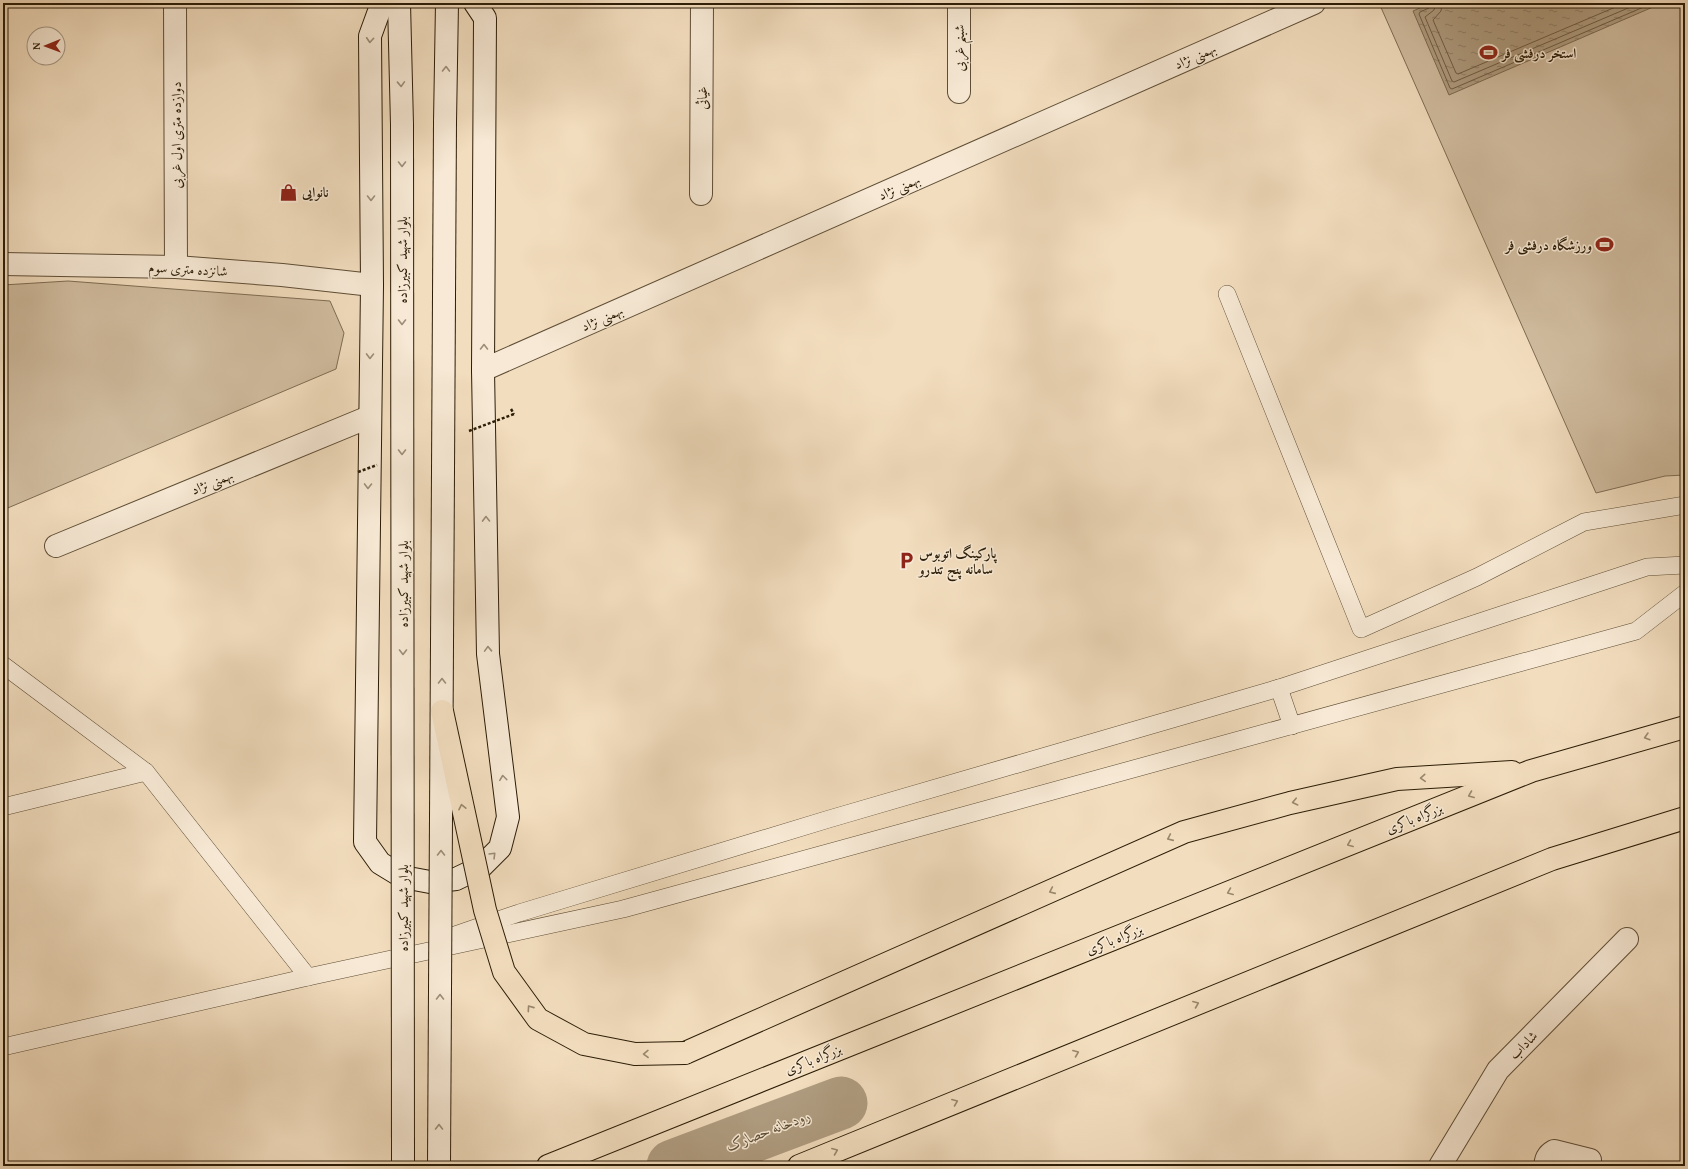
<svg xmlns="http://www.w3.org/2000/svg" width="1688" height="1169" font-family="'Gentium Book Plus',Amiri,serif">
	<defs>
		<pattern id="water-ripples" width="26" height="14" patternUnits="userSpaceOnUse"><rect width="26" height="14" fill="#af9c80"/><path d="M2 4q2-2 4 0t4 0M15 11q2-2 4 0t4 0" fill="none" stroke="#8f7f67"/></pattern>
	</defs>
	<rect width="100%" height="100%" fill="#f2ddbe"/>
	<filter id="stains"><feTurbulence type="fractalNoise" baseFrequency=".005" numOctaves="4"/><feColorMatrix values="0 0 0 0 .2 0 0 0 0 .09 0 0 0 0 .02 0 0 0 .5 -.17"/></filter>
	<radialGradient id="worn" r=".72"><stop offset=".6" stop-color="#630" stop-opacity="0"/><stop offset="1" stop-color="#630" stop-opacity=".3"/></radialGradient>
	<g fill="#d0bc9f" stroke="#7e6c53">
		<polygon points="1379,3 1685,3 1685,475 1665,476 1596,493"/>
		<polygon points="68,281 330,301 344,333 336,369 3,510 3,285"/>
	</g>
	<polygon fill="url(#water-ripples)" stroke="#7b6950" points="1431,3 1651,3 1653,7 1449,95 1413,11"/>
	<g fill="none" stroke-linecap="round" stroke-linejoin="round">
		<g stroke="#6e5c44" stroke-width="1">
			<polyline points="1431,3 1429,8 1420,12 1419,14 1450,88 1452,89 1646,6 1647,3"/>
			<polyline points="1436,3 1434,10 1425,17 1452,81 1454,82 1640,3"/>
			<polyline points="1442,3 1441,11 1433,20 1456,73 1458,74 1625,3"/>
		</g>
		<polyline stroke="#af9c80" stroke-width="53" points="673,1166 841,1103"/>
		<defs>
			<g id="lane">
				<polyline points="1227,294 1361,629 1477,577 1584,522 1685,505"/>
				<polyline points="3,665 146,772"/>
				<polyline points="1292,726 1279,688 1647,567 1685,565"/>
				<polyline points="3,807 146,772 308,977"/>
				<polyline points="452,936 519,913 829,819 1279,688"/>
				<polyline points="3,1047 308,977 623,909 1636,631 1685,593"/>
			</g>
			<g id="street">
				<polyline points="175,3 176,267"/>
				<polyline points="959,3 959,92"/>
				<polyline points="701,194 702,3"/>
				<polyline points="3,264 176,267 282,275 372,285"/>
				<polyline points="483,370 1314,3"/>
				<polyline points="56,546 369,417"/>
				<polyline points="1440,1166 1498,1070 1627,939"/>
				<path d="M1545,1166C1546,1159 1547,1155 1554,1151L1590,1160"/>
			</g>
			<g id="secondary">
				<polyline points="382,3 370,36 372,285 365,842 380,863 403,877 430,882 456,879 481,867 500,848 508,817 488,654 483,370 485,18 475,3"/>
				<polyline points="399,3 402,125"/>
				<polyline points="445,122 447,3"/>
			</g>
			<g id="highway">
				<polyline points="685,1053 1184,832 1290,803 1397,779 1512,772"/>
				<polyline points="548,1166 1531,771 1685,727"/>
				<polyline points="799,1166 1552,859 1685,818"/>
			</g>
		</defs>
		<use href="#lane" stroke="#5e4d35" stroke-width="18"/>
		<use href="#street" stroke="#5e4d35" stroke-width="24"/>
		<use href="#secondary" stroke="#2c1d07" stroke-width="24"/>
		<use href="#highway" stroke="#2c1d07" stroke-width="24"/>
		<polyline stroke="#2c1d07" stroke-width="2.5" stroke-dasharray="3 2" stroke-linecap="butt" points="511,409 514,414"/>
		<use href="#lane" stroke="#f7e9d5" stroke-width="17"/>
		<use href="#street" stroke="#f7e9d5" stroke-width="22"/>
		<use href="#secondary" stroke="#f7e9d5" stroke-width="22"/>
		<use href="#highway" stroke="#f2ddbe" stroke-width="22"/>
		<defs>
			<g id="secondary-bridge">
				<polyline points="402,125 403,1166"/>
				<polyline points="439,1166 445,122"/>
			</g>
			<polyline id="highway-bridge" points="442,711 485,910 504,972 538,1019 584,1044 635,1054 685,1053"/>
		</defs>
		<use href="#secondary-bridge" stroke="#2c1d07" stroke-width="24" stroke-linecap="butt"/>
		<use href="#highway-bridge" stroke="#2c1d07" stroke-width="24" stroke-linecap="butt"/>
		<g stroke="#2c1d07" stroke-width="2.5" stroke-dasharray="3 2" stroke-linecap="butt">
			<polyline points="469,431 514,414"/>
			<polyline points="358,472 377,465"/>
		</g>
		<use href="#secondary-bridge" stroke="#f7e9d5" stroke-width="22"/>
		<use href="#highway-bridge" stroke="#f2ddbe" stroke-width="22"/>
	</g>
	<defs><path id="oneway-chevron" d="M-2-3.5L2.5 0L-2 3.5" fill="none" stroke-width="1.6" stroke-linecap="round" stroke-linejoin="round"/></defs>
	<g stroke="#9c8d78">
		<use href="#oneway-chevron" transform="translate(370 40) rotate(94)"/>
		<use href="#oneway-chevron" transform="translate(446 69) rotate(-89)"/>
		<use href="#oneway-chevron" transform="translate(401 84) rotate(88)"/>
		<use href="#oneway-chevron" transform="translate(402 164) rotate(90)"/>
		<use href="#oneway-chevron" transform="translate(371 198) rotate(90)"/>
		<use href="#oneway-chevron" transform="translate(402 322) rotate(90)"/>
		<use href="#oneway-chevron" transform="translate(484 347) rotate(-90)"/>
		<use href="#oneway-chevron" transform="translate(370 356) rotate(91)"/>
		<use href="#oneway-chevron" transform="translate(402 452) rotate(90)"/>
		<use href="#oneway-chevron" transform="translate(368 486) rotate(91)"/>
		<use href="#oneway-chevron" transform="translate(486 519) rotate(-91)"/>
		<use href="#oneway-chevron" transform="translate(488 649) rotate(-92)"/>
		<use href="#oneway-chevron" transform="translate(403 652) rotate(90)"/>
		<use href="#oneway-chevron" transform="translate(442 681) rotate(-90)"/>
		<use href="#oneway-chevron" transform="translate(503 778) rotate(-97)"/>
		<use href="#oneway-chevron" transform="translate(441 853) rotate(-90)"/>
		<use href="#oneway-chevron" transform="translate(493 855) rotate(-45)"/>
		<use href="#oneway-chevron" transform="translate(440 997) rotate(-90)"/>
		<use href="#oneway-chevron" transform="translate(439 1127) rotate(-90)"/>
	</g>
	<g stroke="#99876c">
		<use href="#oneway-chevron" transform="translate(1647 737) rotate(164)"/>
		<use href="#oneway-chevron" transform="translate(1423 778) rotate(176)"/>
		<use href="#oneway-chevron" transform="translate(1471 795) rotate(158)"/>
		<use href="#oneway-chevron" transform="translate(1295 802) rotate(167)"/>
		<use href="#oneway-chevron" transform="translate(462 807) rotate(-102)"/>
		<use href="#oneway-chevron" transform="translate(1170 838) rotate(156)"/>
		<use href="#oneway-chevron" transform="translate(1350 844) rotate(158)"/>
		<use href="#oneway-chevron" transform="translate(1052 891) rotate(156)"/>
		<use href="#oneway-chevron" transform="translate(1230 892) rotate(158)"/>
		<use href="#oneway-chevron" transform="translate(1196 1004) rotate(-22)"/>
		<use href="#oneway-chevron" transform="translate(530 1008) rotate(-125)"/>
		<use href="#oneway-chevron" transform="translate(1076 1053) rotate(-22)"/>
		<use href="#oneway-chevron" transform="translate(646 1054) rotate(179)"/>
		<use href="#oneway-chevron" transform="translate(955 1102) rotate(-22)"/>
		<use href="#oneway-chevron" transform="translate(835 1151) rotate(-22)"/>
	</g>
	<defs>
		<symbol id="stadium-bare" viewBox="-9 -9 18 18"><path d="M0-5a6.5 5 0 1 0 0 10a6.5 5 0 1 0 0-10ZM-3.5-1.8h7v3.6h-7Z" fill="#8f2418" stroke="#f7e9d5" stroke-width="2.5" paint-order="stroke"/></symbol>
		<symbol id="shop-bare" viewBox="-9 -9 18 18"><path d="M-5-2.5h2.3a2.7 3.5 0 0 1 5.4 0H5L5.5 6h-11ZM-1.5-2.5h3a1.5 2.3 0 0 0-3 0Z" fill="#8f2418" stroke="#f7e9d5" stroke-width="2.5" paint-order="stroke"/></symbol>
		<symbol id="parking-bare" viewBox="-9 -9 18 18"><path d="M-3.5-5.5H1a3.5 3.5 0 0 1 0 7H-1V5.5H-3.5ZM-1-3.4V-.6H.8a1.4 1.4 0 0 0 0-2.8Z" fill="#8f2418" stroke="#f7e9d5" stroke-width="2.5" paint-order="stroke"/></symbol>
	</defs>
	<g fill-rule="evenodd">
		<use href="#stadium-bare" x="1476" y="40" width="25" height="25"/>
		<use href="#shop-bare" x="276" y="180" width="25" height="25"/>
		<use href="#stadium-bare" x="1592" y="232" width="25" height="25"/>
		<use href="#parking-bare" x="894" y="548" width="25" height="25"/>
	</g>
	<g text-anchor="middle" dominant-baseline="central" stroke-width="3" stroke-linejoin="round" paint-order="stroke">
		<g font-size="14" fill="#2c1d07" stroke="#f7e9d5">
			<text transform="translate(959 48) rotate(-90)">شبنم غربی</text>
			<text transform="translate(1195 56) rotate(-24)">بهمنی نژاد</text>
			<text transform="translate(702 98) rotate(-90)">غیاثی</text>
			<text transform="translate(176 135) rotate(-90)">دوازده متری اول غربی</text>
			<text transform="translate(899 187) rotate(-24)">بهمنی نژاد</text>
			<text transform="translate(402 260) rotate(-90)">بلوار شهید کبیرزاده</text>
			<text transform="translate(188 269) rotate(3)">شانزده متری سوم</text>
			<text transform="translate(602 318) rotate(-24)">بهمنی نژاد</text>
			<text transform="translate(212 482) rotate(-22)">بهمنی نژاد</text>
			<text transform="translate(403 584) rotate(-90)">بلوار شهید کبیرزاده</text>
			<text transform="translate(1414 818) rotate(-22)">بزرگراه باکری</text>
			<text transform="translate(403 908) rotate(-90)">بلوار شهید کبیرزاده</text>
			<text transform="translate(1114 939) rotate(-22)">بزرگراه باکری</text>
			<text transform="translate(1523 1045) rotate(-45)">شاداب</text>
			<text transform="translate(813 1059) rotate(-22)">بزرگراه باکری</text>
		</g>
		<g font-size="14" font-weight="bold" fill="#2c1d07" stroke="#f7e9d5" text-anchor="start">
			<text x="1502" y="53">استخر درفشی فر</text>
			<text x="302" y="192">نانوایی</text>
			<text x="1592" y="245" text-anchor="end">ورزشگاه درفشی فر</text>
			<text x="919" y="553">پارکینگ اتوبوس<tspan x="919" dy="16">سامانه پنج تندرو</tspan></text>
		</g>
		<g font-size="15" font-style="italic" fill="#605037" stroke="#f7e9d5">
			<text transform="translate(768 1130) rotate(-21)">رودخانه حصارک</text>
		</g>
	</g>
	<rect width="1688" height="1169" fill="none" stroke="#f2ddbe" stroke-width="16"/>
	<rect x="4" y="4" width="1680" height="1161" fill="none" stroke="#2c1d07" stroke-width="2"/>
	<rect x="8" y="8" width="1672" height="1153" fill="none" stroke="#2c1d07"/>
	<g transform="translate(46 46) rotate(269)"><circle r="19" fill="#f7e9d5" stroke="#a69783"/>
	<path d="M0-3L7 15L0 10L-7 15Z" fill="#8f2418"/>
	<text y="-6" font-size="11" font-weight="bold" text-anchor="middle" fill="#2c1d07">N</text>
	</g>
	<rect width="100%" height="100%" filter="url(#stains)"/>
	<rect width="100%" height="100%" fill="url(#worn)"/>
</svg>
